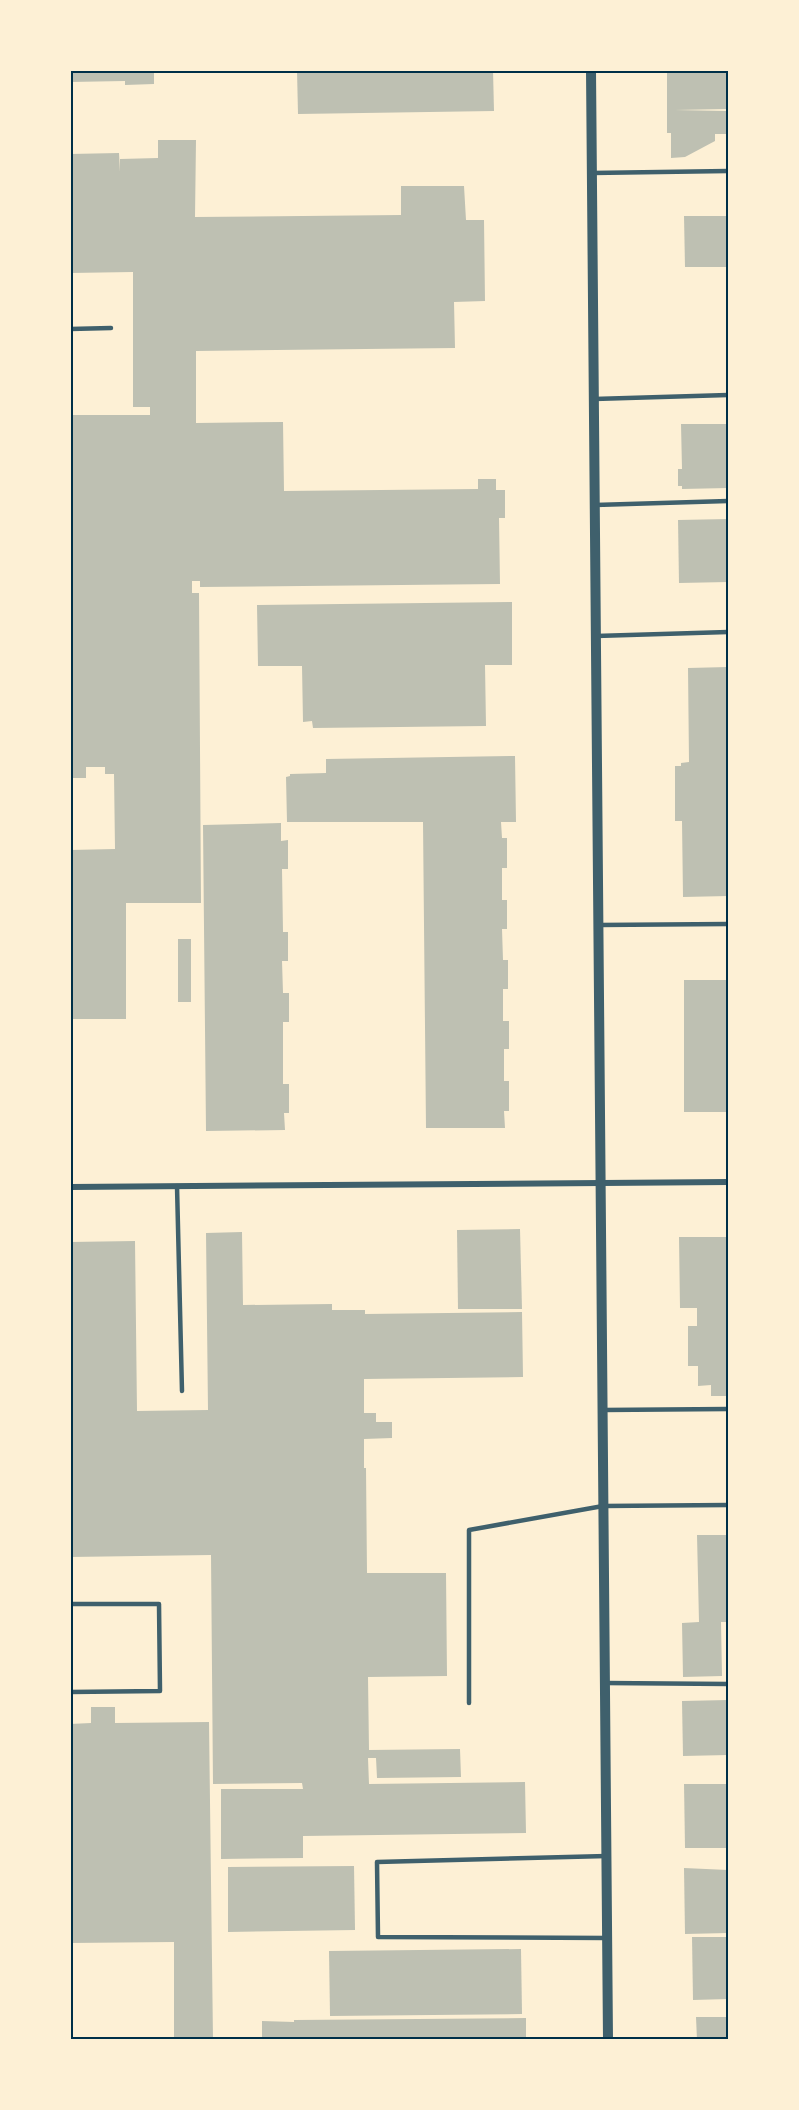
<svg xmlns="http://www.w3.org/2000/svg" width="799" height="2110" font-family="'IBM Plex Sans',sans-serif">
	<rect width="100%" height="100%" fill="#fdf0d5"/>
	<g fill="#bec0b2">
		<polygon points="70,70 154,70 154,84 125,85 125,81 70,82"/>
		<polygon points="297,70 493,70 494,111 298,114"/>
		<polygon points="667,70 728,70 728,109 675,110 728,111 728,134 715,134 715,141 685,157 671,158 671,133 667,133"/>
		<polygon points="158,140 196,140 195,217 401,215 401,186 464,186 466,220 484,220 485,301 454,302 455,348 196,351 196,423 283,422 284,491 478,489 478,479 496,479 496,490 505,490 505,518 499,518 500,584 200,587 200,581 192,581 192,593 199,593 201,903 126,903 126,1019 70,1019 70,850 115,849 114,774 105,774 105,767 86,767 86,778 70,778 70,415 150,415 150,407 133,407 133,272 70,273 70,154 119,153 120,172 120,159 158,158"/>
		<polygon points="684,216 728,216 728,267 685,267"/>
		<polygon points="681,424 728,424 728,488 682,489 682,486 678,486 678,469 682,469"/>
		<polygon points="728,519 728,582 679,583 678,520"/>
		<polygon points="512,602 512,665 485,665 486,726 313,728 312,721 303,722 302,666 258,666 257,605"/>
		<polygon points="728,667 728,896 683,897 682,821 675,821 675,766 681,766 681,763 689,762 688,668"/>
		<polygon points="515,756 516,822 501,822 502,838 507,838 507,868 502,868 502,900 507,900 507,929 502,929 503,960 508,960 508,989 503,989 503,1021 509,1021 509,1049 504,1049 504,1081 509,1081 509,1111 504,1111 505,1128 426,1128 423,822 287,822 286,777 290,776 290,774 326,773 326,759"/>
		<polygon points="281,823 281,841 288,840 288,869 282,869 283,932 288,932 288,961 282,961 283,993 289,993 289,1022 283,1022 283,1084 289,1084 289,1113 284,1113 285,1130 206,1131 203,825"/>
		<rect x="178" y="939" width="13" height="63"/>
		<rect x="684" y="980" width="44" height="132"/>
		<polygon points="520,1229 522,1309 458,1309 457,1230"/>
		<polygon points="242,1232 243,1305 332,1304 332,1310 365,1310 365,1314 522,1312 523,1377 364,1379 364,1413 376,1413 376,1422 392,1422 392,1438 364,1439 364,1468 366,1468 367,1573 446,1573 447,1676 368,1677 369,1750 460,1749 461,1777 377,1778 376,1758 368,1758 369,1784 525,1782 526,1833 303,1836 303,1858 221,1859 221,1789 303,1789 302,1783 213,1784 211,1555 70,1557 70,1242 135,1241 137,1411 208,1410 206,1233"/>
		<polygon points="679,1237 728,1237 728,1396 711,1396 711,1385 698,1386 698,1366 688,1366 688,1326 697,1326 697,1308 680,1308"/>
		<polygon points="697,1535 728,1535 728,1622 721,1622 722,1676 683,1677 682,1623 699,1622"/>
		<polygon points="728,1700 728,1755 683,1756 682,1701"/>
		<polygon points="91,1707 115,1707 115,1723 209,1722 213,2040 174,2040 174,1942 70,1943 70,1724 91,1723"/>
		<polygon points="684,1784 728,1784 728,1848 685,1848"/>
		<polygon points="354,1866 355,1930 228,1932 228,1867"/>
		<polygon points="684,1868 728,1870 728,1933 685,1934"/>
		<polygon points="692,1937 728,1937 728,1999 693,2000"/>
		<polygon points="521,1949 522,2014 330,2016 329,1951"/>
		<polygon points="696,2017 728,2017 728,2040 697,2040"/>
		<polygon points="526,2018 526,2040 262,2040 262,2021 294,2022 294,2020"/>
	</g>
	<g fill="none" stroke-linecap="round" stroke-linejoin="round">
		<g stroke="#3f606c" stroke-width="4.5">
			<polyline points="592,173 728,171"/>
			<polyline points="70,329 111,328"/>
			<polyline points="594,399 728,395"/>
			<polyline points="595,505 728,501"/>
			<polyline points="596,636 728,632"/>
			<polyline points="599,925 728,924"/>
			<polyline points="177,1186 182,1391"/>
			<polyline points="603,1410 728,1409"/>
			<polyline points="70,1604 159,1604 160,1691 70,1692"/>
			<polyline points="605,1683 728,1684"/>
			<polyline points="469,1703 469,1530 603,1506 728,1505"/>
			<polyline points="607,1856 377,1862 378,1937 607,1938"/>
		</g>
		<polyline stroke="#3f606c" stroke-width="6" points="70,1187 728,1182"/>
		<polyline stroke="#3f606c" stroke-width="10" points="591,70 608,2040"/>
	</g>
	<rect width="799" height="2110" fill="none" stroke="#fdf0d5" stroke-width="144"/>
	<rect x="72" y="72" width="655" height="1966" fill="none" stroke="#003049" stroke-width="2"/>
</svg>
